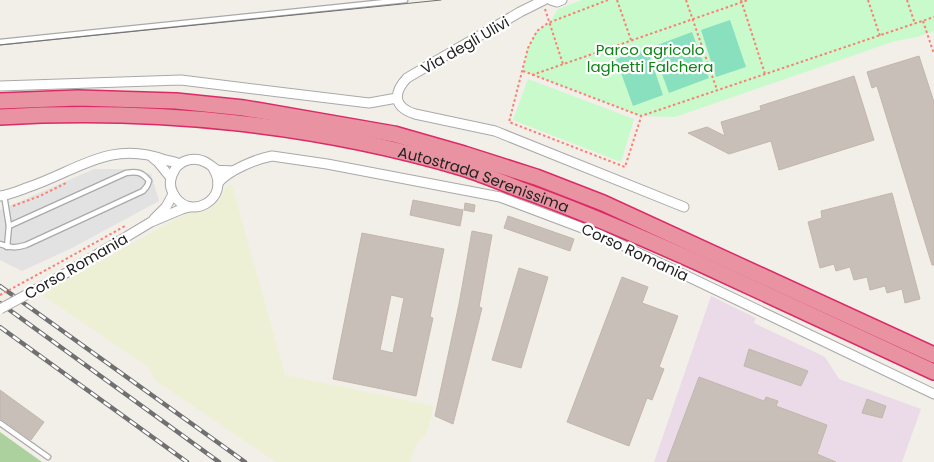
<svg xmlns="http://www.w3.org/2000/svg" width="934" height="462" font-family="Poppins,sans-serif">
	<rect width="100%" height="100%" fill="#f2efe9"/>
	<polygon fill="#ebdbe8" points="711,296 756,318 754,323 825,357 839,379 921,409 902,462 654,462"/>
	<polygon fill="#eef0d5" points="227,185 232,185 285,375 434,406 427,431 424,437 416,444 410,462 276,462 156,381 148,367 41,294 185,214 209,210 219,201"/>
	<polygon fill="#add19e" points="0,432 42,462 0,462"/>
	<g fill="#c8facc">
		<polygon points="582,0 934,0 934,31 917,37 895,41 675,117 641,116 523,71 528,48 537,31 550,22 558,9"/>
		<polygon points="528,79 634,119 621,162 513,120"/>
	</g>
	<g fill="#88e0be">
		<polygon points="730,20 746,67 716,77 701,30"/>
		<polygon points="692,32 709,78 669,93 652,47"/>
		<polygon points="647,48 663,95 633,106 616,59"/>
	</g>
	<polygon fill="#e2e2e2" points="94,169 120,169 151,174 159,201 72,248 22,271 0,260 0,210"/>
	<g fill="#c7bfb8" stroke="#c4b6ab" fill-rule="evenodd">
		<polygon points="919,56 934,102 934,265 932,265 877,86 872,88 867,72"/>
		<polygon points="854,76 874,140 779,170 771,141 729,154 688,133 707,127 725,136 721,122 761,110 760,106"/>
		<polygon points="892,193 920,299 905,303 902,289 887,293 885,286 870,290 867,277 854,280 850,267 836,271 834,264 820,268 808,222 822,218 821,211"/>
		<polygon points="413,200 463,210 460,226 410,215"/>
		<polygon points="465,203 475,205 474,212 464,210"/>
		<polygon points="508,216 574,239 570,251 504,228"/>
		<polygon points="472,231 492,235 479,307 482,308 453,424 435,416 459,304"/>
		<path d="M362,233L444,249L430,317L433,318L416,396L333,379ZM391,295L404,298L393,353L380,350Z"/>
		<polygon points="519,268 548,277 521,368 492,360"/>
		<polygon points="622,277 648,287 642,303 678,316 659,367 664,369 652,400 647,398 629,446 567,422"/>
		<polygon points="749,349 808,371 801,386 744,366"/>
		<polygon points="699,377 764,401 766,397 778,401 776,406 827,425 817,454 836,462 667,462"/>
		<polygon points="0,390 44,422 31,440 0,418"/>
		<polygon points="867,399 886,406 882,418 862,413"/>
	</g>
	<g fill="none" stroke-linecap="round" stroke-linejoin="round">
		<defs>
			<g id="lane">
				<polyline points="0,42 405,0"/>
				<polyline points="4,195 9,226 7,247"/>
				<path d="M0,244C10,248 16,248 26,245L143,191L147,186L149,181C142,172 137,171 126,173L9,226"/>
				<polyline points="0,423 48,457"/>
			</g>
			<g id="street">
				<path d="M544,0L520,12L407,78C393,93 393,107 415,114L495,131L684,207"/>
				<polyline points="551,0 557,2 562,0"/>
				<polyline points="0,86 181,80 369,103 397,98"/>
				<polyline points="153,158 158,162 171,178"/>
				<path d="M213,168C233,200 187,223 173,193C169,186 170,178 174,171C180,159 196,156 207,163C211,165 213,168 217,170C221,171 227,170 232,171"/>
				<path d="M218,183C229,170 256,159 272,156L327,164L500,197L601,235L934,394"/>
				<path d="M0,196C9,195 18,191 26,188C76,172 109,139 165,160C170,161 175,162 180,164"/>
				<polyline points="154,219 166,207 173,194"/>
				<polyline points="61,276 151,222 182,209 190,207"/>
			</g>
			<g id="highway">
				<polyline points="0,101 78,98 176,101 244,108 394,134 464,154 536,177 603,203 934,355"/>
				<path id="s1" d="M0,117C155,108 314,124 463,168C482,174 501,182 519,189C582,211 641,237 701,264C779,300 857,336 934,372"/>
			</g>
		</defs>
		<use href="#lane" stroke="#a9a9a9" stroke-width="7"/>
		<use href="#street" stroke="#a9a9a9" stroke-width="11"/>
		<use href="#highway" stroke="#dc2a67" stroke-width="18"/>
		<g stroke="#fa8072" stroke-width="2" stroke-dasharray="2.5 2.5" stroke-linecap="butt">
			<polyline points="608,0 548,23 537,31 528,48 509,122 625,167 641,117"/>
			<polyline points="617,0 631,40"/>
			<polyline points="686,0 717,90"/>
			<polyline points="741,0 765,74"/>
			<polyline points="868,0 880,36"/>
			<polyline points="907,0 915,24"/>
			<polyline points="545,9 563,64"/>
			<polyline points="923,21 934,54"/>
			<polyline points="523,71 641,116 934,17"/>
			<polyline points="532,75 748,0"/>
			<polyline points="13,206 40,196 66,183"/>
			<polyline points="57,264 125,226"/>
		</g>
		<use href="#lane" stroke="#fff" stroke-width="4.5"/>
		<use href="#street" stroke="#fff" stroke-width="9"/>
		<use href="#highway" stroke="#e892a2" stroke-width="15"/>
		<polyline stroke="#707070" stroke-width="1" points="0,45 441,0"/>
		<defs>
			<g id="rail">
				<polyline points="0,286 245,462"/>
				<polyline points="0,303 219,462"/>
				<polyline points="0,327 187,462"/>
			</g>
		</defs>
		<use href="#rail" stroke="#707070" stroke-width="4.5"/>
		<use href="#rail" stroke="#fff" stroke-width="2.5" stroke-dasharray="8" stroke-linecap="butt"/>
		<defs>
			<polyline id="street-bridge" points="0,309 61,276"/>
		</defs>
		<use href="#street-bridge" stroke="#a9a9a9" stroke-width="11" stroke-linecap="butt"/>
		<polyline stroke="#fa8072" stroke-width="2" stroke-dasharray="2.5 2.5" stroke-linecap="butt" points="0,295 57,264"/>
		<use href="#street-bridge" stroke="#fff" stroke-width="9"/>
	</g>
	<g text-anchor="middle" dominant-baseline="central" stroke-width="4.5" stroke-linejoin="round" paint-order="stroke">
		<g font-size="15" fill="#222" stroke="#fff">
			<text transform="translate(465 45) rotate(-30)">Via degli Ulivi</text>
			<text stroke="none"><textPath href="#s1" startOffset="491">Autostrada Serenissima</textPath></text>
			<text transform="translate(635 252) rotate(25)">Corso Romania</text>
			<text transform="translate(76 266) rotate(-30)">Corso Romania</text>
		</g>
		<g font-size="15" fill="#0c8416" stroke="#fff">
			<text x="650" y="49">Parco agricolo<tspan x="650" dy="17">laghetti Falchera</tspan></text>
		</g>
	</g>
</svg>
